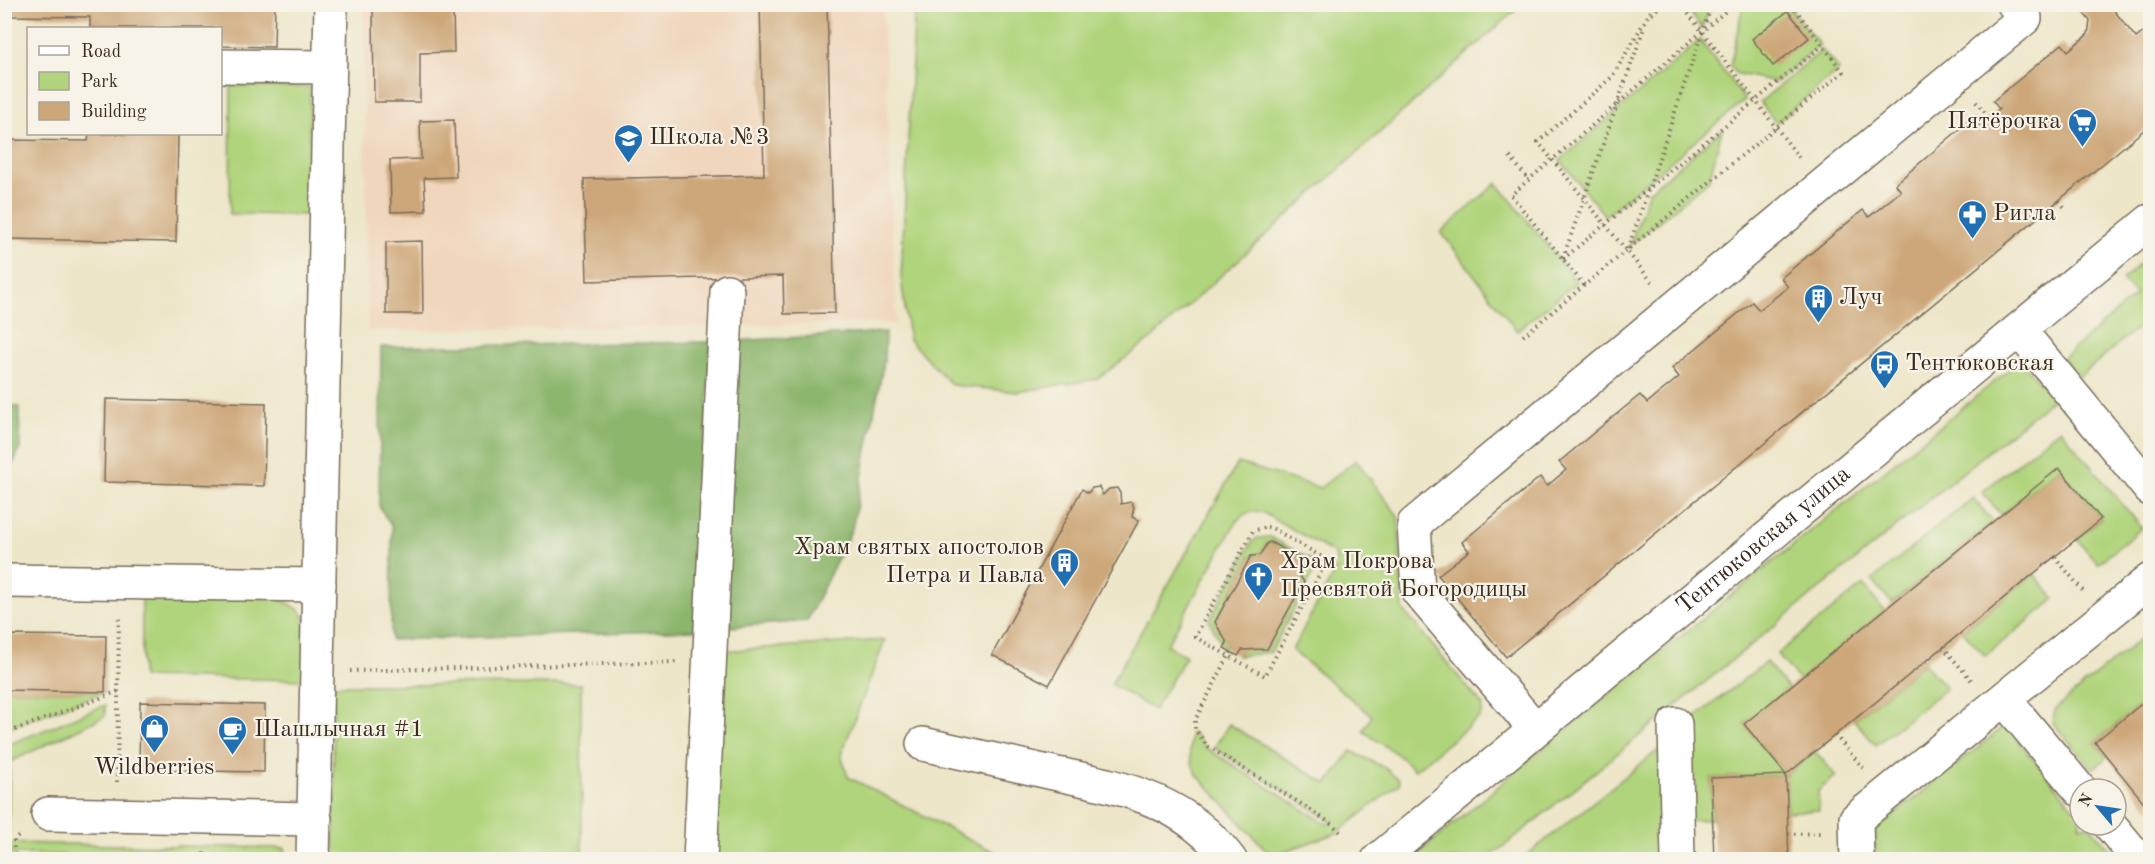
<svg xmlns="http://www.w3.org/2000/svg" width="2155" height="864" font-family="'Old Standard TT',serif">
	<rect width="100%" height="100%" fill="#f7f3e8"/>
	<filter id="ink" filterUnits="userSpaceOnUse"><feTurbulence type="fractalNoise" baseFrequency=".0167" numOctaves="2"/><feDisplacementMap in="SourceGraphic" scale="12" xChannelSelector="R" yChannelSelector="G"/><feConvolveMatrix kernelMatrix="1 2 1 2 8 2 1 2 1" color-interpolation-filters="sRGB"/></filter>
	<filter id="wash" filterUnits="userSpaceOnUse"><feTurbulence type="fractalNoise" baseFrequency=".008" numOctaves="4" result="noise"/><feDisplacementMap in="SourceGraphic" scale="24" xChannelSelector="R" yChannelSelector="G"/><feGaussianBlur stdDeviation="1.35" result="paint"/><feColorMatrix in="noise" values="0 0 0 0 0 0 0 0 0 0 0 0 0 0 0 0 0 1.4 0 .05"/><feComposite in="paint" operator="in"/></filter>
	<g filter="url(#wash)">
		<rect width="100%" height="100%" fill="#ede6c9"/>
		<polygon fill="#f0d6bc" points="363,5 883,5 896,323 368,331"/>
		<g fill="#b0d47c" stroke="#767f4d" stroke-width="1.5">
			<polygon points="915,5 915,4 1521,5 1151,339 1097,379 1017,392 952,385 909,340 901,277"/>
			<polygon points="1684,5 1711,5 1702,28"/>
			<polygon points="1743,5 1787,5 1820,45 1776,82 1735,73 1730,66"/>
			<polygon points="1700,40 1745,100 1605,216 1560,160"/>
			<polygon points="1822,50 1839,70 1776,123 1760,102"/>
			<polygon points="231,86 310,87 308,215 230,214"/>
			<polygon points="1722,130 1709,180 1630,245 1649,191"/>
			<polygon points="1497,183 1577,282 1517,331 1441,232"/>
			<polygon points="2150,255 2150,317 2079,377 2063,358 2136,295 2122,280"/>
			<polygon points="2020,361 2054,398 1488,859 1411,860 1547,745"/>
			<polygon points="2060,429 2142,528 2098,564 2077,539 2101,519 2059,468 2001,515 1982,492"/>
			<path d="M1356,460L1398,516L1403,610L1483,706L1480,717L1415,770L1398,755L1363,731L1372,716L1292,650L1336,569V559L1334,553L1262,512C1251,510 1243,513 1236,522L1167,645L1186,656L1154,710L1111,684L1238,463L1320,488Z"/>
			<polygon points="1973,498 1993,522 1892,603 1872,580"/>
			<polygon points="1270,537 1314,561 1317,566 1271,652 1238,656 1242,650 1267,649 1304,582 1300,576 1306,561 1271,542 1267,543 1260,555 1251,556 1215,622 1227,643 1224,648 1209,621 1252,542 1258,538"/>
			<polygon points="2034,574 2055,599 1985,656 1963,631"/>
			<polygon points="1863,585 1884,611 1799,680 1777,654"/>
			<path d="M142,593L278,598C286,602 296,606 302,613C310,626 306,664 306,680L142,677Z"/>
			<polygon points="2150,631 2150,707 2145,701 2095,742 2107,757 2093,769 2052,722 2056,708"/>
			<polygon points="885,640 841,755 848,777 1008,859 709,856 720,651"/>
			<polygon points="1766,662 1788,688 1744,724 1786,775 1815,751 1836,776 1818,791 1819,810 1787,812 1786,775 1711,778 1712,819 1685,821 1683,727"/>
			<polygon points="1924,663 1946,688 1876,745 1854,720"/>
			<polygon points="581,684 582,855 334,857 333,685"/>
			<polygon points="5,690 105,692 5,729"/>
			<polygon points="105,705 105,716 10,762 8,843 285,848 286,859 5,854 5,746"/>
			<path d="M1229,724L1327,784L1351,751L1385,768L1399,780V784L1337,833L1279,853L1268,852L1198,776C1188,759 1189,752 1191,733H1194L1206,748L1328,825L1332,821L1214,748Z"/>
			<polygon points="2005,728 2010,731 2080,815 2080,825 2089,825 2118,859 1875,859 1875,834 1880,826 2001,729"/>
			<polygon points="1666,744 1668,859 1522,859"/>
			<polygon points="1824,854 1824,859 1789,859 1789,856"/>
		</g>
		<g fill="#8cb66c" stroke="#647045" stroke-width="1.5">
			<polygon points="885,332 884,361 852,529 807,621 718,628 735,341"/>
			<polygon points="711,342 695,630 391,640 392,527 379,506 381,347"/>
			<polygon points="5,404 19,407 20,448 5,484"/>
		</g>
		<g id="blocks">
			<g fill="#cda779">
				<polygon points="4,4 275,4 274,47 220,46 220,28 90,28 90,17 4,16"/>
				<polygon points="760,4 827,4 835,313 784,314 783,276 587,281 584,179 764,175"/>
				<polygon points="2076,4 2109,4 2136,38 2150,27 2150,125 1506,657 1438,575 1469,551 1462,542 1540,477 1547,486 1566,470 1559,462 1597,430 1640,395 1647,403 1679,377 1672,368 1752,302 1759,310 1788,287 1781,278 1863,210 1869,217 1901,191 1895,184 1973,118 1979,125 1999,109 1993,101 2062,44 2068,51 2088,34 2090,21"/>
				<polygon points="453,9 454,52 420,53 420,102 374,102 373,10"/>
				<polygon points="1788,11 1809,38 1773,66 1752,39"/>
				<polygon points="454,120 456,177 424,178 426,211 391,212 390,160 421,159 420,121"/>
				<polygon points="89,134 178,134 176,242 4,239 4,140 88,141"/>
				<polygon points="422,241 423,314 386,314 386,242"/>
				<polygon points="106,399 266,403 264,486 104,482"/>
				<polygon points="2059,468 2101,519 1786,775 1744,724"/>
				<polygon points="1099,487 1103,495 1109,489 1117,488 1120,493 1121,504 1131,502 1134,507 1132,517 1139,520 1049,685 992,655 1082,489 1088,493 1092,488"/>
				<polygon points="1270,542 1306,561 1300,576 1304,582 1267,649 1242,650 1238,656 1224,648 1227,643 1215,622 1251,556 1260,555 1267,543"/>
				<polygon points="4,635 106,636 105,692 4,690"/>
				<polygon points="2145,701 2150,707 2150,810 2095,742"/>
				<polygon points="140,702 265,705 264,772 139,770"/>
				<polygon points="1786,775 1789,860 1714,860 1711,778"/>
			</g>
		</g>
	</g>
	<g filter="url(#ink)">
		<use href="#blocks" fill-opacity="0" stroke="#796c5a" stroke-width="1.5"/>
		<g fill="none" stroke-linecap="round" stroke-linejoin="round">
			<defs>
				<g id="minor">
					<polyline points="220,66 329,67"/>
					<polyline points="2020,331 2150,489"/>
					<polyline points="4,581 319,585"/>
					<polyline points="2004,699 2080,790"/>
					<polyline points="1675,724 1678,860"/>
					<polyline points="1535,729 1418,591 1414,524 2025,18 2014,4"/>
					<path d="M923,744C963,753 1004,762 1044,771C1117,787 1182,796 1230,860"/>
					<polyline points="48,814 315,819"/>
					<polyline points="2110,825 2139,860"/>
					<polyline points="313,860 331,4"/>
					<polyline points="700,860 727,291"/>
					<path id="s1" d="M1378,860L2150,221"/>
					<polyline points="1857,860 1856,819 2150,580"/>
				</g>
			</defs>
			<use href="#minor" stroke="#796c5a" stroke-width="36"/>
			<g stroke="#796c5a" stroke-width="4" stroke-dasharray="1.5 4.5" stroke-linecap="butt">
				<polyline points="1681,4 1801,160"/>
				<polyline points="1652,14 1662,4"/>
				<polyline points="1976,102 1989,117"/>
				<polyline points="1510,157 1529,180"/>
				<polyline points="2059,201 2065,208"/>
				<polyline points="1628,249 1712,4"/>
				<polyline points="1563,258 1644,28"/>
				<polyline points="1563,259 1823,45"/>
				<polyline points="1652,282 1538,142 1612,77 1655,4"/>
				<polyline points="1584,285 1511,195 1734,4"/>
				<polyline points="1523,336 1843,72 1791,4"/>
				<polygon points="1267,527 1272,528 1322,557 1324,566 1265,676 1195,637 1253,531"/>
				<polyline points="2055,557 2083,591"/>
				<polyline points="1943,647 1972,681"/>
				<polyline points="1231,652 1195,720 1195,729 1207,746 1303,805 1333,825 1343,835"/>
				<polyline points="350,671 676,662"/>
				<polyline points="4,734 119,691"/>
				<polyline points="1835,735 1864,769"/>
				<polyline points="117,782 119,618"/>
				<polyline points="1788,834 1823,833"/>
				<polyline points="13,860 14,840 21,834"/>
				<polyline points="204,860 204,851"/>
			</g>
			<use href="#minor" stroke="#fff" stroke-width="33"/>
		</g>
	</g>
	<defs>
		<symbol id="supermarket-pin" viewBox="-11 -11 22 30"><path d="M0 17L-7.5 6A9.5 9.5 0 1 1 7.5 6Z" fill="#1f6fb2" stroke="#f7f3e8"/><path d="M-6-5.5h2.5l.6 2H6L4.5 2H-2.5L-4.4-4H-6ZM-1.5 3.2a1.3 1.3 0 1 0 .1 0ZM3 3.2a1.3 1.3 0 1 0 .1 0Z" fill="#fff"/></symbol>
		<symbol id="school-pin" viewBox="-11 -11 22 30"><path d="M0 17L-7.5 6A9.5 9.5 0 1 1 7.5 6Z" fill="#1f6fb2" stroke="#f7f3e8"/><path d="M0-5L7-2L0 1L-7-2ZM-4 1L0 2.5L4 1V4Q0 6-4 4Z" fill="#fff"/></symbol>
		<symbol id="pharmacy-pin" viewBox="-11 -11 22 30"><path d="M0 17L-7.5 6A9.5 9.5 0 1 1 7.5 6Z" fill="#1f6fb2" stroke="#f7f3e8"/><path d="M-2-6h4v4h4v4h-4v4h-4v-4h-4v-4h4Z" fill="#fff"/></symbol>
		<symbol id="building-pin" viewBox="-11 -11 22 30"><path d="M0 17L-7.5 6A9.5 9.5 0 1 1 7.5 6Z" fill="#1f6fb2" stroke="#f7f3e8"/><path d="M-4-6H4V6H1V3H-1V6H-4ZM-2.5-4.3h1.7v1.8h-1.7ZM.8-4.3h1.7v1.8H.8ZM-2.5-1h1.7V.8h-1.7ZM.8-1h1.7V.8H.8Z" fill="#fff"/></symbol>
		<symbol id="bus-pin" viewBox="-11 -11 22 30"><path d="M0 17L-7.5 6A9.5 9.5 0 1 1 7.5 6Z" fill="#1f6fb2" stroke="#f7f3e8"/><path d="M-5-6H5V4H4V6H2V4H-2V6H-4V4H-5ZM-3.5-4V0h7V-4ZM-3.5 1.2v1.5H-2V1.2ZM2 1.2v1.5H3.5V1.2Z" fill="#fff"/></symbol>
		<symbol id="church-pin" viewBox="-11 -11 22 30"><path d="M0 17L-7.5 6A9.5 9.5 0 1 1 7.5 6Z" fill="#1f6fb2" stroke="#f7f3e8"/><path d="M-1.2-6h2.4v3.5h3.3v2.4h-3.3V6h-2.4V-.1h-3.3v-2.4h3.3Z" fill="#fff"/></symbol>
		<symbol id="shop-pin" viewBox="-11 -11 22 30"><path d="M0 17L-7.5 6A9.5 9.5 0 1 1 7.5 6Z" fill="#1f6fb2" stroke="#f7f3e8"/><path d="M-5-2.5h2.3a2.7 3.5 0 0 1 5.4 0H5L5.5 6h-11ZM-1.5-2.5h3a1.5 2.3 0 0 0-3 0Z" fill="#fff"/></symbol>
		<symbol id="cafe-pin" viewBox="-11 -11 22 30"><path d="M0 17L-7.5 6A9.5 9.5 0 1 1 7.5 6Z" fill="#1f6fb2" stroke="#f7f3e8"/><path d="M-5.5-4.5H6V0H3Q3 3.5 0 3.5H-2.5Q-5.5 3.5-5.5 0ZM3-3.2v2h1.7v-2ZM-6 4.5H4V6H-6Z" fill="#fff"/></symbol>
	</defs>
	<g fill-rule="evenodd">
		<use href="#supermarket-pin" x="2066" y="106" width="33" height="45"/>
		<use href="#school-pin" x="612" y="122" width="33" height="45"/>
		<use href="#pharmacy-pin" x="1956" y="198" width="33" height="45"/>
		<use href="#building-pin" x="1802" y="282" width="33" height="45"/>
		<use href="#bus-pin" x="1868" y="348" width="33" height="45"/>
		<use href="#building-pin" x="1048" y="546" width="33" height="45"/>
		<use href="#church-pin" x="1242" y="560" width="33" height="45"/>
		<use href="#shop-pin" x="138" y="712" width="33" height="45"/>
		<use href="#cafe-pin" x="216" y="714" width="33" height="45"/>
	</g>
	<g text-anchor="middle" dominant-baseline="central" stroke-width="4.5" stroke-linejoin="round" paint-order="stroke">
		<g font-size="24" fill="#3b2a1e" stroke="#f7f3e8" text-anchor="start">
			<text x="2061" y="122" text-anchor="end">Пятёрочка</text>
			<text x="649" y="138">Школа №3</text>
			<text x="1993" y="214">Ригла</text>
			<text x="1839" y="298">Луч</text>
			<text x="1905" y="364">Тентюковская</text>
			<text x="1044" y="548" text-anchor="end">Храм святых апостолов<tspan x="1044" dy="28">Петра и Павла</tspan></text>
			<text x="1280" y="562">Храм Покрова<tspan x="1280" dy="28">Пресвятой Богородицы</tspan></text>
			<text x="254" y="730">Шашлычная #1</text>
			<text x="154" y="768" text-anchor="middle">Wildberries</text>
		</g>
		<g font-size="24" fill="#3b2a1e" stroke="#f7f3e8">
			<text stroke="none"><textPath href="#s1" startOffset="501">Тентюковская улица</textPath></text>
		</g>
	</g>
	<rect width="2155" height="864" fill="none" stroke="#f7f3e8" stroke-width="24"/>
	<rect x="27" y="27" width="195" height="108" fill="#f7f3e8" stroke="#aca397" stroke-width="1.5"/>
	<rect x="39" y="46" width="30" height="9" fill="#ffffff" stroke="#aca397" stroke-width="1.5"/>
	<text x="81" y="57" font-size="18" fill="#3b2a1e">Road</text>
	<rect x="39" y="72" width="30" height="18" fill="#b0d47c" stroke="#aca397" stroke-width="1.5"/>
	<text x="81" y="87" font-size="18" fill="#3b2a1e">Park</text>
	<rect x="39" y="102" width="30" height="18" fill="#cda779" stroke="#aca397" stroke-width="1.5"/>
	<text x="81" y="117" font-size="18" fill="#3b2a1e">Building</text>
	<g transform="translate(2098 807) rotate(299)"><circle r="28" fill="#f7f3e8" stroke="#aca397" stroke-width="1.5"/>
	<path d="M0-4.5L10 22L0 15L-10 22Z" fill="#1f6fb2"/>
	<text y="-9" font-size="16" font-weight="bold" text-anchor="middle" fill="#3b2a1e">N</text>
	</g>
</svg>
